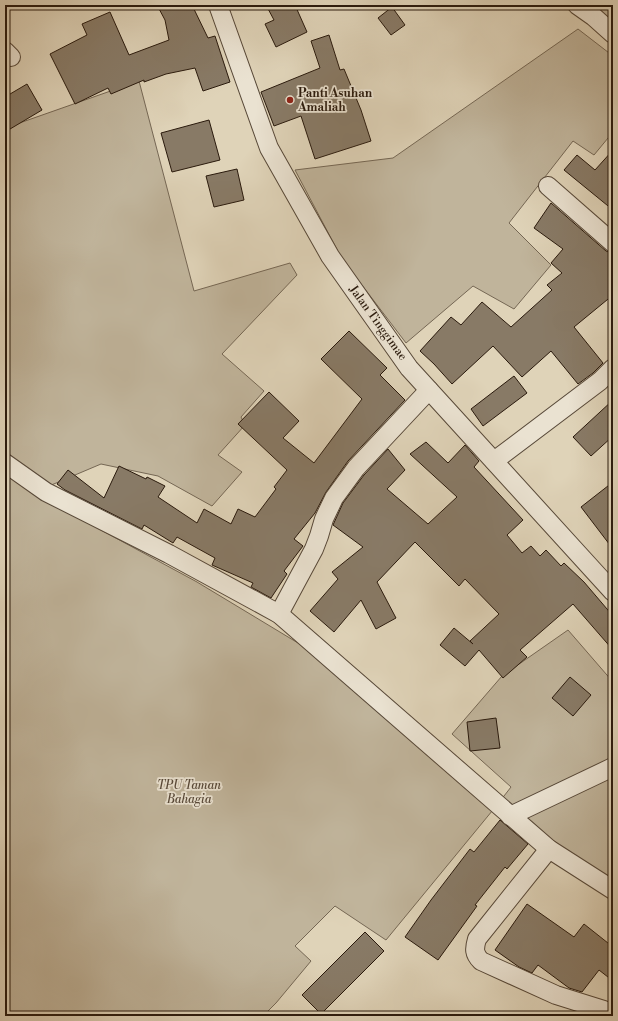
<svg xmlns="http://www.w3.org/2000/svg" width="618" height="1021" font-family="'Libre Bodoni',serif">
	<rect width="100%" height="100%" fill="#dfd3b8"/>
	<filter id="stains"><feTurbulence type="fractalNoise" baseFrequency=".005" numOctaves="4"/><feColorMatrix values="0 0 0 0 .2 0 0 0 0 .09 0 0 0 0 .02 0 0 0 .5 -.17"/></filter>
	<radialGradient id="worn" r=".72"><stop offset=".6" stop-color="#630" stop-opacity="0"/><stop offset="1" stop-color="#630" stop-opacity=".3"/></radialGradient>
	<g fill="#c0b49b" stroke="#756754">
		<polygon points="589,5 613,5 613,24"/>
		<polygon points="578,29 613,56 613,132 594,155 573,141 509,223 551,265 514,309 473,286 406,343 342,259 295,170 393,158"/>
		<polygon points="139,81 194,291 290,263 297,275 222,354 264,391 241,417 245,425 218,455 242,472 212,506 158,476 101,464 49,486 40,497 197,582 303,646 497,805 511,787 452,734 502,676 568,630 613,682 613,892 497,805 386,940 335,906 295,946 311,961 276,1003 263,1016 5,1016 5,124 11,126"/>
	</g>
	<g fill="#887a66" stroke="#2a1a0d">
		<polygon points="157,5 192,5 208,38 215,36 230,82 203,91 195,68 166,74 144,82 144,80 111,94 108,88 75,104 50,54 87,35 82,24 110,12 129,55 169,40 165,20"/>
		<polygon points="266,5 295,5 307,32 276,47 265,24 274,20"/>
		<polygon points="392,7 405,25 391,35 378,18"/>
		<polygon points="329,35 340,70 344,69 361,110 371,141 315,159 301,116 274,126 261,92 320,68 311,41"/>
		<polygon points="27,84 42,110 5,132 5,97"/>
		<polygon points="209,120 220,160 172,172 161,133"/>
		<polygon points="613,150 613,210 564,170 577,155 595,170"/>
		<polygon points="237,169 244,200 214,207 206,176"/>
		<polygon points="551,203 606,251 611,253 613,253 613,295 574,327 603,363 593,373 578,384 551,351 522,377 493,346 452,384 434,364 420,351 451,317 461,325 482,302 511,327 552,290 547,285 562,273 551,263 563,249 534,228"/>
		<polygon points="349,331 387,368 380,375 405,400 348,461 326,492 315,513 294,539 303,546 284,571 287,574 271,598 251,587 253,583 212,565 215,558 177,537 173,543 144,525 142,529 65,490 57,484 68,470 104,498 119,466 146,479 147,477 165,486 158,497 197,523 204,509 231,524 238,509 255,517 276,489 274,487 287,470 238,424 269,392 299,421 283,438 314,463 362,399 321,359"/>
		<polygon points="514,376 527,393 483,426 471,409"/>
		<polygon points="613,400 613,436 591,456 573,437"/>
		<polygon points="426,442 448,463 465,445 479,461 474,467 523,520 507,535 522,553 531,546 540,556 546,550 561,566 564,563 584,582 613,616 613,650 573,604 520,650 527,657 503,678 479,650 465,666 440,645 454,628 473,644 470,641 499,614 465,579 459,586 415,542 377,582 396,618 376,629 361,600 334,632 310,611 338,579 332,572 363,547 333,525 343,503 364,475 388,449 405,470 387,489 428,524 457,497 410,454"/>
		<polygon points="613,482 613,549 581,507"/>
		<polygon points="570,677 591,695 573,716 552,698"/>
		<polygon points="496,718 500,748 470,751 467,722"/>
		<polygon points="500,820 528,844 507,869 505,867 475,905 477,906 438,960 405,937 431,900 470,849 474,852"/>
		<polygon points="527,904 574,937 584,924 613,947 613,981 599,970 582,992 569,988 538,965 532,973 519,967 495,950"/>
		<polygon points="365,932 384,951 321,1014 302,995"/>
	</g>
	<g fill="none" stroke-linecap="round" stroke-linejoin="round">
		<defs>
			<g id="street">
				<polyline points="218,5 269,148 330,256 409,368 613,592"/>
				<polyline points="577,5 594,17 613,34"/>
				<polyline points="5,51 11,57"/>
				<polyline points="548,186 613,243"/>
				<polyline points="494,461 600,381 613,368"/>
				<polyline points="5,463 46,492 169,554 279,614 549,849 613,890"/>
				<polyline points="279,614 314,549 319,536 324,519 334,498 356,468 429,390"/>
				<polyline points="510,816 613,767"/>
				<path d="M549,849L477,939C474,949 474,954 481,961L556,995L604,1010"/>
			</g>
		</defs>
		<use href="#street" stroke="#574838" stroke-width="20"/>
		<use href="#street" stroke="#eae2d1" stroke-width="18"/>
	</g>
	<circle fill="#8f2418" stroke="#eae2d1" stroke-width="1.5" cx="290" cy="100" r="4"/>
	<g text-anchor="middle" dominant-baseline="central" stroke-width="3.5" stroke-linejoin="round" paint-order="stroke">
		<g font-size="12" font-weight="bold" fill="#2a1a0d" stroke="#eae2d1" text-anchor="start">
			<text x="298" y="93">Panti Asuhan<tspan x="298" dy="14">Amaliah</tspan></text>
		</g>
		<g font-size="12" fill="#2a1a0d" stroke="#eae2d1">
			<text transform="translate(378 323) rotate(54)">Jalan Tinggimae</text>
		</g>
		<g font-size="12" font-style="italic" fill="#574838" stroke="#eae2d1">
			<text x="189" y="785">TPU Taman<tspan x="189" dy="14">Bahagia</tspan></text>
		</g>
	</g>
	<rect width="618" height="1021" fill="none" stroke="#dfd3b8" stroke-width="20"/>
	<rect x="6" y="6" width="606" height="1009" fill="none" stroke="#2a1a0d" stroke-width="2"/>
	<rect x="10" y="10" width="598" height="1001" fill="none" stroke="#2a1a0d"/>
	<rect width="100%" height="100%" filter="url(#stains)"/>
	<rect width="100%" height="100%" fill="url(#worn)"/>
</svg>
